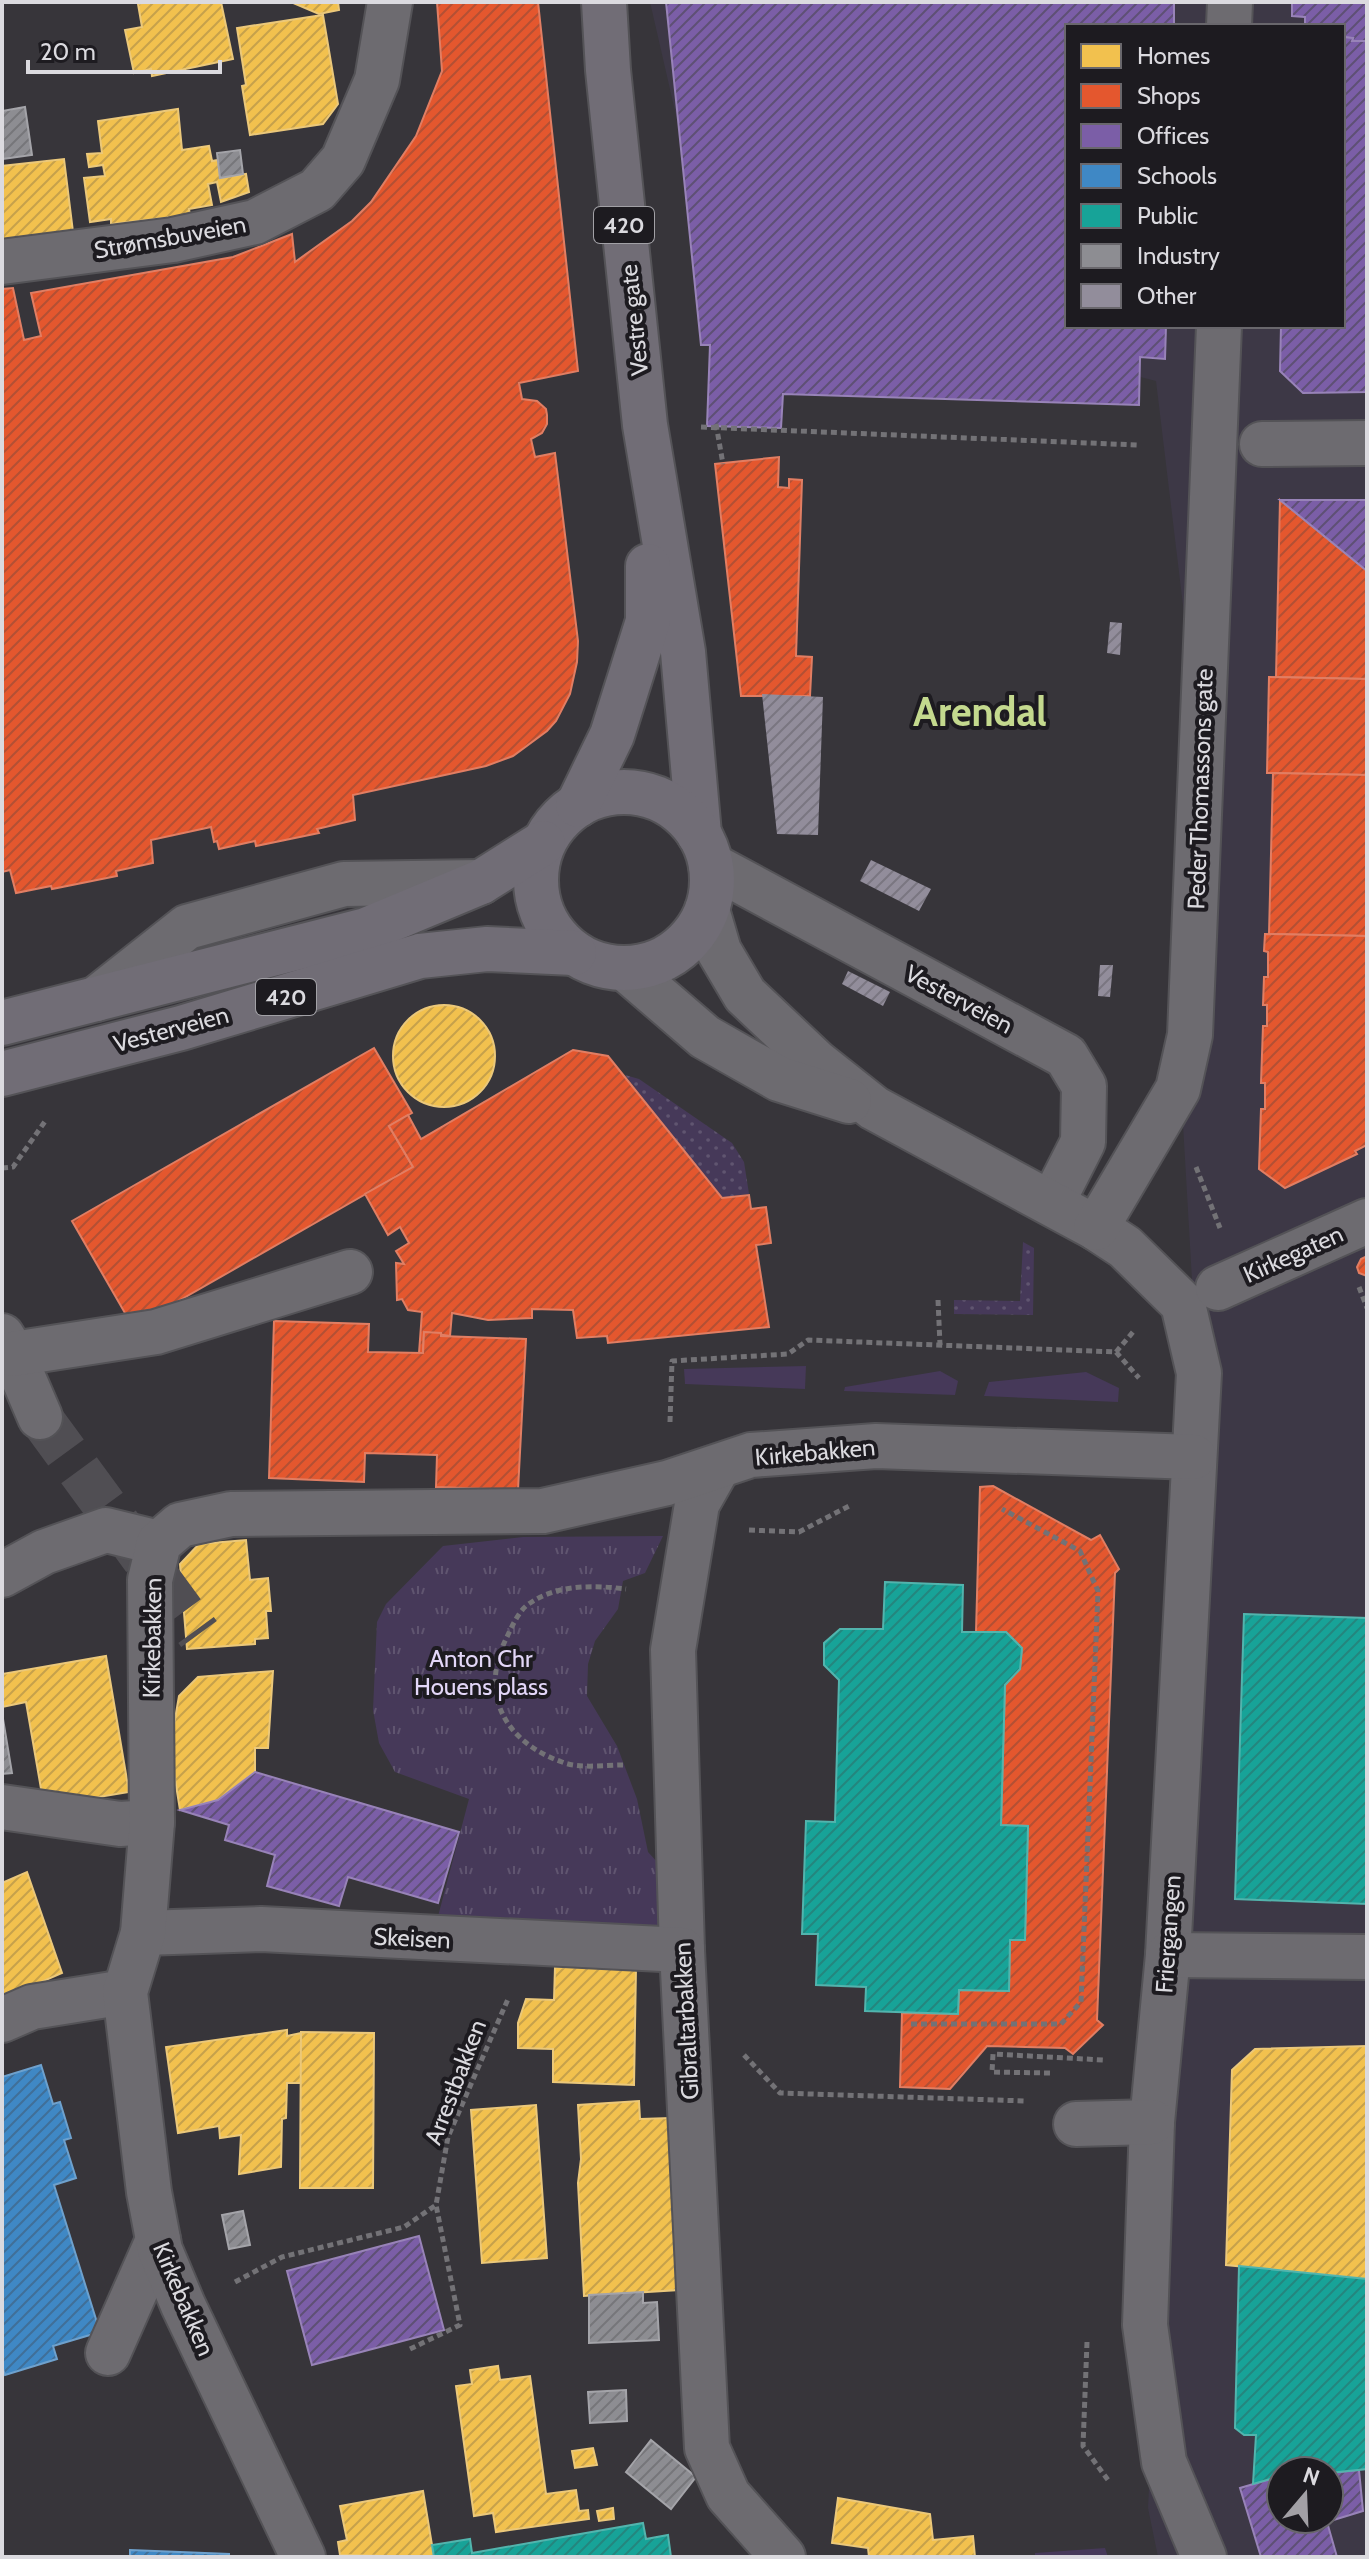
<svg xmlns="http://www.w3.org/2000/svg" width="1369" height="2559" font-family="Cabin,sans-serif">
	<defs>
		<pattern id="park-tufts" width="24" height="20" patternUnits="userSpaceOnUse" patternTransform="scale(2)"><rect width="24" height="20" fill="#463959"/><path d="M3 7l-1-3M5 7V3M7 7l1-3M15 17l-1-3M17 17v-4M19 17l1-3" fill="none" stroke="#605570"/></pattern>
		<pattern id="garden-dots" width="8" height="8" patternUnits="userSpaceOnUse" patternTransform="scale(2)"><rect width="8" height="8" fill="#463959"/><path d="M2 2h.1M6 6h.1" fill="none" stroke="#605570" stroke-width="1.8" stroke-linecap="round"/></pattern>
		<pattern id="homes-hatch" width="6" height="6" patternUnits="userSpaceOnUse" patternTransform="scale(2)"><rect width="6" height="6" fill="#f2c14e"/><path d="M-1 1l2-2M0 6l6-6M5 7l2-2" fill="none" stroke="#c6a14b"/></pattern>
		<pattern id="shops-hatch" width="6" height="6" patternUnits="userSpaceOnUse" patternTransform="scale(2)"><rect width="6" height="6" fill="#e4572e"/><path d="M-1 1l2-2M0 6l6-6M5 7l2-2" fill="none" stroke="#b35034"/></pattern>
		<pattern id="offices-hatch" width="6" height="6" patternUnits="userSpaceOnUse" patternTransform="scale(2)"><rect width="6" height="6" fill="#7b5ea7"/><path d="M-1 1l2-2M0 6l6-6M5 7l2-2" fill="none" stroke="#5e5075"/></pattern>
		<pattern id="schools-hatch" width="6" height="6" patternUnits="userSpaceOnUse" patternTransform="scale(2)"><rect width="6" height="6" fill="#3f88c5"/><path d="M-1 1l2-2M0 6l6-6M5 7l2-2" fill="none" stroke="#406f98"/></pattern>
		<pattern id="public-hatch" width="6" height="6" patternUnits="userSpaceOnUse" patternTransform="scale(2)"><rect width="6" height="6" fill="#17a398"/><path d="M-1 1l2-2M0 6l6-6M5 7l2-2" fill="none" stroke="#24867e"/></pattern>
		<pattern id="industry-hatch" width="6" height="6" patternUnits="userSpaceOnUse" patternTransform="scale(2)"><rect width="6" height="6" fill="#8d8d92"/><path d="M-1 1l2-2M0 6l6-6M5 7l2-2" fill="none" stroke="#76767a"/></pattern>
		<pattern id="building-hatch" width="6" height="6" patternUnits="userSpaceOnUse" patternTransform="scale(2)"><rect width="6" height="6" fill="#928d9b"/><path d="M-1 1l2-2M0 6l6-6M5 7l2-2" fill="none" stroke="#7a7681"/></pattern>
	</defs>
	<rect width="100%" height="100%" fill="#37353a"/>
	<path fill="#3d3846" fill-rule="evenodd" d="M650,2H1367V2557H1158L1148,2508L1174,1969L1198,1384L1176,1003L1185,622L1156,381L794,288L694,194ZM1067,26H1343V326H1067ZM1281,2471H1329V2519H1281Z"/>
	<g fill="#463959">
		<polygon points="806,1366 805,1389 685,1384 684,1369"/>
		<polygon points="940,1371 958,1381 955,1395 844,1391 845,1387"/>
		<polygon points="1086,1372 1119,1388 1118,1402 984,1396 989,1382"/>
		<polygon points="1105,2548 1108,2557 1035,2557 1035,2553"/>
	</g>
	<polygon fill="url(#park-tufts)" points="663,1536 645,1573 623,1581 618,1609 595,1641 588,1664 587,1696 617,1746 637,1799 648,1852 670,1876 671,1913 650,1937 436,1924 469,1799 395,1772 379,1743 373,1710 377,1622 386,1604 443,1546 523,1537"/>
	<g fill="url(#garden-dots)">
		<polygon points="625,1075 639,1079 732,1143 744,1162 749,1194 721,1198"/>
		<polygon points="1023,1242 1034,1248 1033,1315 954,1314 954,1300 1020,1301"/>
	</g>
	<g fill="url(#homes-hatch)" stroke="#ebc87a" stroke-width="2">
		<polygon points="148,2 221,2 233,59 152,76 151,69 134,73 125,30 142,27 138,4"/>
		<polygon points="291,2 338,2 339,10 319,14"/>
		<polygon points="323,15 338,104 323,124 250,135 242,86 246,85 237,28"/>
		<polygon points="178,109 182,150 209,146 212,161 218,160 220,178 246,174 249,192 221,202 217,182 208,184 212,205 189,209 190,215 111,224 111,219 90,222 84,178 105,176 103,165 89,167 87,154 102,153 98,121"/>
		<polygon points="64,159 73,232 2,241 2,166"/>
		<circle cx="444" cy="1056" r="51"/>
		<polygon points="246,1540 250,1580 268,1578 271,1611 266,1611 268,1638 255,1639 255,1644 187,1649 180,1564 199,1544"/>
		<polygon points="106,1656 129,1792 44,1806 26,1702 2,1707 2,1674"/>
		<polygon points="273,1671 268,1748 255,1748 255,1772 218,1800 180,1810 170,1748 179,1696 198,1677"/>
		<polygon points="27,1872 62,1973 2,1999 2,1883"/>
		<polygon points="555,1967 636,1968 634,2085 553,2082 553,2049 518,2048 518,2023 526,1999 554,2000"/>
		<polygon points="287,2030 287,2036 301,2033 301,2083 287,2083 286,2118 282,2119 281,2167 239,2174 241,2135 220,2138 219,2126 178,2133 166,2047"/>
		<polygon points="301,2032 374,2033 373,2188 300,2188"/>
		<polygon points="1367,2046 1367,2279 1226,2265 1232,2070 1255,2049"/>
		<polygon points="639,2101 640,2119 670,2118 679,2290 584,2296 578,2183 581,2159 578,2105"/>
		<polygon points="536,2105 547,2258 482,2263 471,2110"/>
		<polygon points="498,2366 500,2380 530,2376 546,2494 576,2490 579,2511 588,2510 589,2519 496,2532 493,2513 474,2516 456,2386 472,2384 470,2370"/>
		<polygon points="593,2448 597,2465 575,2468 572,2451"/>
		<polygon points="423,2491 434,2557 340,2555 338,2542 347,2540 340,2506"/>
		<polygon points="838,2498 930,2514 933,2540 973,2536 975,2557 869,2557 868,2548 832,2543"/>
		<polygon points="613,2508 614,2519 599,2521 597,2511"/>
	</g>
	<g fill="url(#shops-hatch)" stroke="#e17e63" stroke-width="2">
		<polygon points="437,2 538,2 578,371 519,383 522,399 537,401 546,409 547,415 547,424 542,433 531,439 535,457 555,453 578,641 577,662 570,694 556,721 547,731 513,756 486,766 353,795 355,820 317,829 319,833 256,846 255,841 219,849 217,841 214,842 211,827 151,840 153,863 116,871 117,876 52,889 51,886 16,893 10,870 2,872 2,289 13,288 24,340 41,336 31,293 233,257 292,234 295,262 352,221 371,202 416,136 442,71"/>
		<polygon points="779,457 778,487 789,488 789,479 802,480 796,656 812,657 810,696 741,696 715,464"/>
		<polygon points="1280,500 1367,571 1367,679 1276,677"/>
		<polygon points="1269,677 1367,679 1367,775 1267,773"/>
		<polygon points="1273,773 1367,775 1367,936 1269,934"/>
		<polygon points="1265,934 1367,936 1367,1145 1355,1151 1357,1154 1285,1188 1259,1169 1261,1109 1265,1109 1265,1083 1261,1083 1263,1026 1267,1026 1267,1005 1263,1005 1264,977 1268,977 1268,952 1264,951"/>
		<polygon points="374,1048 412,1113 389,1126 413,1167 133,1327 72,1221"/>
		<polygon points="573,1050 608,1056 722,1198 749,1195 751,1209 766,1207 771,1243 756,1245 769,1327 608,1343 607,1336 577,1338 573,1310 532,1309 532,1318 488,1320 452,1313 450,1336 424,1332 423,1353 419,1353 422,1312 408,1310 402,1299 397,1300 396,1263 404,1264 396,1251 409,1243 400,1227 388,1235 365,1194 413,1167 389,1126 408,1115 421,1139"/>
		<polygon points="1367,1256 1367,1276 1359,1273 1357,1267 1361,1259"/>
		<polygon points="274,1321 369,1324 368,1352 423,1353 424,1332 441,1333 441,1336 526,1339 518,1490 436,1487 437,1455 365,1453 364,1482 269,1478"/>
		<polygon points="993,1486 1091,1540 1100,1535 1119,1569 1115,1573 1097,2020 1103,2025 1073,2054 1065,2048 987,2046 950,2089 900,2087 902,2013 958,2014 959,1990 1009,1991 1010,1940 1025,1940 1028,1826 1001,1825 1005,1685 1020,1669 1022,1648 1006,1632 976,1632 980,1487"/>
	</g>
	<g fill="url(#offices-hatch)" stroke="#9883b8" stroke-width="2">
		<polygon points="666,2 1174,2 1174,26 1067,26 1067,326 1166,326 1165,359 1140,357 1139,405 783,394 781,428 707,426 710,345 701,345"/>
		<polygon points="1292,2 1367,2 1367,41 1352,41 1353,38 1343,37 1343,26 1305,26 1305,17 1292,16"/>
		<polygon points="1343,37 1353,38 1352,41 1367,41 1367,392 1303,393 1280,371 1281,326 1343,326"/>
		<polygon points="1280,500 1367,500 1367,571"/>
		<polygon points="255,1772 459,1832 438,1903 348,1877 339,1906 267,1886 275,1855 225,1840 229,1825 180,1810 218,1800"/>
		<polygon points="419,2236 444,2330 312,2365 287,2271"/>
		<polygon points="1359,2470 1363,2511 1327,2522 1337,2557 1261,2557 1240,2488 1281,2476 1281,2519 1329,2519 1329,2473"/>
	</g>
	<g fill="url(#schools-hatch)" stroke="#6ea1cd" stroke-width="2">
		<polygon points="41,2065 53,2104 60,2102 71,2138 64,2140 76,2178 54,2185 100,2332 53,2346 57,2359 5,2375 2,2366 2,2077"/>
		<polygon points="130,2550 229,2554 229,2557 130,2557"/>
	</g>
	<g fill="url(#public-hatch)" stroke="#52b4ad" stroke-width="2">
		<polygon points="885,1582 963,1585 962,1632 1006,1632 1022,1648 1020,1669 1005,1685 1001,1825 1028,1826 1025,1940 1010,1940 1009,1991 959,1990 958,2014 865,2011 866,1987 816,1985 818,1934 802,1934 806,1821 835,1822 839,1680 824,1665 824,1643 840,1629 883,1629"/>
		<polygon points="1244,1614 1367,1618 1367,1904 1235,1899"/>
		<polygon points="1239,2266 1367,2279 1367,2469 1329,2473 1312,2471 1311,2467 1299,2471 1281,2471 1281,2476 1253,2484 1256,2435 1244,2435 1235,2428"/>
		<polygon points="643,2523 646,2539 668,2535 671,2557 434,2557 432,2545 470,2539 472,2553"/>
	</g>
	<g fill="url(#industry-hatch)" stroke="#a4a4a9" stroke-width="2">
		<polygon points="25,107 32,155 2,159 2,111"/>
		<polygon points="240,150 243,174 220,178 217,153"/>
		<polygon points="2,1713 12,1773 2,1774"/>
		<polygon points="243,2211 250,2245 229,2249 222,2215"/>
		<polygon points="643,2292 643,2303 657,2302 659,2340 589,2343 589,2295"/>
		<polygon points="626,2390 627,2421 590,2423 588,2392"/>
		<polygon points="651,2440 696,2477 671,2509 626,2472"/>
	</g>
	<g fill="url(#building-hatch)">
		<polygon points="1110,622 1122,623 1120,655 1107,653"/>
		<polygon points="762,694 823,697 818,835 777,834"/>
		<polygon points="871,860 931,889 919,911 860,881"/>
		<polygon points="1100,965 1113,965 1110,997 1098,996"/>
		<polygon points="848,971 890,992 883,1006 842,984"/>
	</g>
	<g fill="none" stroke-linecap="round" stroke-linejoin="round">
		<polyline stroke="#504e53" stroke-width="44" stroke-dasharray="44 22" stroke-linecap="butt" points="40,1417 199,1634"/>
		<defs>
			<g id="minor">
				<polyline points="1229,26 1230,2"/>
				<polyline points="2,262 173,240 255,222 317,190 343,160 377,80 390,2"/>
				<polyline points="1262,444 1367,443"/>
				<polyline points="711,865 1066,1056 1084,1086 1083,1142 1052,1203"/>
				<polyline points="707,910 719,951 745,995 816,1062 874,1108 1096,1228 1125,1247 1183,1304 1199,1373 1168,1955 1152,2122 1145,2325 1164,2462 1204,2557"/>
				<polyline points="626,969 705,1037 779,1079 849,1101"/>
				<polyline points="96,999 187,927 344,884 481,882"/>
				<polyline points="1096,1228 1178,1089 1190,1035 1219,326"/>
				<polyline points="1218,1288 1367,1221"/>
				<polyline points="2,1336 13,1354 40,1417"/>
				<polyline points="13,1354 156,1332 350,1272"/>
				<polyline points="718,1467 697,1504 673,1650 682,1950 707,2448 728,2495 783,2557"/>
				<polyline points="2,1575 44,1552 106,1530 159,1543"/>
				<polyline points="2,1807 120,1824 152,1822"/>
				<polyline points="143,1933 261,1929 682,1950"/>
				<polyline points="1168,1955 1367,1957"/>
				<polyline points="2,2020 32,2007 125,1992"/>
				<polyline points="1076,2124 1152,2122"/>
				<polyline points="108,2353 158,2240"/>
				<polyline points="303,2557 183,2305 160,2250 149,2192 125,1992 143,1933 152,1822 150,1580 159,1543 180,1525 231,1514 543,1511 667,1483 751,1455 876,1446 1194,1457"/>
			</g>
			<g id="major">
				<polyline points="604,2 608,70 645,425 683,652 699,834"/>
				<circle cx="624" cy="880" r="88"/>
				<polyline points="578,805 612,735 648,621 648,566"/>
				<polyline points="2,1023 366,930 481,882 543,843"/>
				<polyline points="2,1074 181,1028 420,956 487,949 574,953"/>
			</g>
		</defs>
		<use href="#minor" stroke="#545357" stroke-width="48"/>
		<use href="#major" stroke="#545357" stroke-width="48"/>
		<g stroke="#737276" stroke-width="5" stroke-dasharray="6 4" stroke-linecap="butt">
			<polyline points="716,424 723,464"/>
			<polyline points="701,427 1137,445"/>
			<polyline points="1196,1167 1220,1228"/>
			<polyline points="2,1168 13,1167 46,1120"/>
			<polyline points="1359,1287 1367,1308"/>
			<polyline points="938,1300 940,1345"/>
			<polyline points="1116,1352 1133,1332"/>
			<polyline points="670,1422 672,1361 788,1354 808,1340 1116,1352 1139,1378"/>
			<polyline points="749,1530 799,1532 849,1506"/>
			<path d="M623,1765C604,1765 579,1769 562,1762C505,1742 478,1694 507,1637C511,1628 518,1613 526,1606C554,1584 593,1585 626,1589"/>
			<polyline points="911,2024 1061,2024 1081,2002 1098,1591 1080,1551 1002,1509"/>
			<polyline points="744,2055 780,2093 1026,2101"/>
			<polyline points="1050,2073 992,2072 993,2054 1103,2060"/>
			<polyline points="235,2282 282,2257 404,2227 436,2205 448,2137 508,1999"/>
			<polyline points="1087,2342 1083,2446 1108,2480"/>
			<polyline points="410,2349 460,2325 436,2205"/>
		</g>
		<use href="#minor" stroke="#6d6b70" stroke-width="44"/>
		<use href="#major" stroke="#716d76" stroke-width="44"/>
	</g>
	<g text-anchor="middle" dominant-baseline="central" stroke-width="8" stroke-linejoin="round" paint-order="stroke">
		<g fill="#1d1b20" stroke="#a2a1a6" stroke-width="2">
			<rect x="594" y="207" width="60" height="36" rx="6"/>
			<rect x="256" y="979" width="60" height="36" rx="6"/>
		</g>
		<g font-size="22" font-weight="bold" fill="#dbdadf">
			<text x="624" y="225">420</text>
			<text x="286" y="997">420</text>
		</g>
		<g font-size="24" fill="#dbdadf" stroke="#1d1b20">
			<text transform="translate(170 237) rotate(-10)">Strømsbuveien</text>
			<text transform="translate(634 320) rotate(-96)">Vestre gate</text>
			<text transform="translate(1200 789) rotate(-88)">Peder Thomassons gate</text>
			<text transform="translate(959 999) rotate(28)">Vesterveien</text>
			<text transform="translate(171 1029) rotate(-15)">Vesterveien</text>
			<text transform="translate(1293 1254) rotate(-24)">Kirkegaten</text>
			<text transform="translate(815 1452) rotate(-5)">Kirkebakken</text>
			<text transform="translate(152 1638) rotate(-89)">Kirkebakken</text>
			<text transform="translate(1168 1934) rotate(-86)">Friergangen</text>
			<text transform="translate(412 1938) rotate(3)">Skeisen</text>
			<text transform="translate(686 2021) rotate(-93)">Gibraltarbakken</text>
			<text transform="translate(455 2082) rotate(-69)">Arrestbakken</text>
			<text transform="translate(184 2299) rotate(67)">Kirkebakken</text>
		</g>
		<g font-size="24" fill="#e3d7f8" stroke="#1d1b20">
			<text x="481" y="1658">Anton Chr<tspan x="481" dy="28">Houens plass</tspan></text>
		</g>
		<g font-size="40" font-weight="bold" fill="#c4d98e" stroke="#1d1b20">
			<text x="980" y="711">Arendal</text>
		</g>
	</g>
	<rect width="1369" height="2559" fill="none" stroke="#dbdadf" stroke-width="8"/>
	<rect x="1065" y="24" width="280" height="304" fill="#1d1b20" stroke="#69676c" stroke-width="2"/>
	<rect x="1081" y="44" width="40" height="24" fill="#f2c14e" stroke="#69676c" stroke-width="2"/>
	<text x="1137" y="64" font-size="24" fill="#dbdadf">Homes</text>
	<rect x="1081" y="84" width="40" height="24" fill="#e4572e" stroke="#69676c" stroke-width="2"/>
	<text x="1137" y="104" font-size="24" fill="#dbdadf">Shops</text>
	<rect x="1081" y="124" width="40" height="24" fill="#7b5ea7" stroke="#69676c" stroke-width="2"/>
	<text x="1137" y="144" font-size="24" fill="#dbdadf">Offices</text>
	<rect x="1081" y="164" width="40" height="24" fill="#3f88c5" stroke="#69676c" stroke-width="2"/>
	<text x="1137" y="184" font-size="24" fill="#dbdadf">Schools</text>
	<rect x="1081" y="204" width="40" height="24" fill="#17a398" stroke="#69676c" stroke-width="2"/>
	<text x="1137" y="224" font-size="24" fill="#dbdadf">Public</text>
	<rect x="1081" y="244" width="40" height="24" fill="#8d8d92" stroke="#69676c" stroke-width="2"/>
	<text x="1137" y="264" font-size="24" fill="#dbdadf">Industry</text>
	<rect x="1081" y="284" width="40" height="24" fill="#928d9b" stroke="#69676c" stroke-width="2"/>
	<text x="1137" y="304" font-size="24" fill="#dbdadf">Other</text>
	<g transform="translate(1305 2495) rotate(19)"><circle r="38" fill="#1d1b20" stroke="#69676c" stroke-width="2"/>
	<path d="M0-6L14 30L0 20L-14 30Z" fill="#a2a0a5"/>
	<text y="-12" font-size="22" font-weight="bold" text-anchor="middle" fill="#dbdadf">N</text>
	</g>
	<path d="M28 60v12h192v-12" fill="none" stroke="#dbdadf" stroke-width="4"/>
	<text x="40" y="60" font-size="24" fill="#dbdadf" stroke="#1d1b20" stroke-width="6" paint-order="stroke">20 m</text>
</svg>
